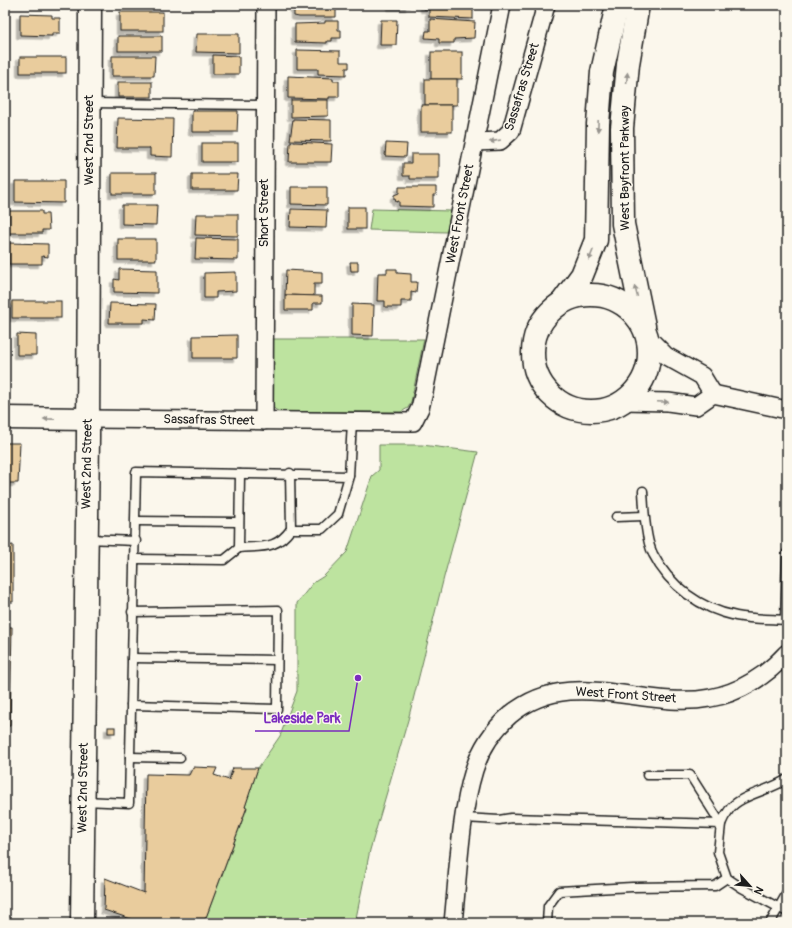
<svg xmlns="http://www.w3.org/2000/svg" width="792" height="928" font-family="Pangolin,sans-serif">
	<defs>
		<filter id="shadow"><feDropShadow dx="-3.5" dy="3.5" stdDeviation="0" flood-color="#0004"/></filter>
	</defs>
	<rect width="100%" height="100%" fill="#fbf7ec"/>
	<filter id="ink" filterUnits="userSpaceOnUse"><feTurbulence type="fractalNoise" baseFrequency=".025" numOctaves="2"/><feDisplacementMap in="SourceGraphic" scale="8" xChannelSelector="R" yChannelSelector="G"/><feConvolveMatrix kernelMatrix="1 2 1 2 8 2 1 2 1" color-interpolation-filters="sRGB"/></filter>
	<g filter="url(#ink)">
		<g fill="#bde39f" stroke="#6c805e">
			<polygon points="372,209 451,211 447,232 369,230"/>
			<polygon points="273,339 424,339 411,402 408,408 401,412 279,412 272,407"/>
			<polygon points="379,445 422,445 478,452 444,577 408,720 370,850 355,923 204,923 247,808 245,807 258,768 280,736 297,691 297,603 313,583 324,576 347,552 372,476 379,470"/>
		</g>
		<g fill="#e9cc9d" stroke="#1c1c1c" filter="url(#shadow)">
			<polygon points="294,5 336,5 336,17 299,17 294,16"/>
			<rect x="391" y="5" width="18" height="2"/>
			<polygon points="424,5 473,5 473,19 429,17 429,9 424,9"/>
			<rect x="120" y="12" width="43" height="19"/>
			<polygon points="20,14 52,15 52,18 60,18 60,33 52,33 52,36 20,35"/>
			<polygon points="430,19 475,22 474,38 454,39 454,43 439,43 439,39 425,38 426,31 430,31"/>
			<polygon points="381,20 397,20 396,45 380,45"/>
			<polygon points="325,21 338,21 338,30 341,30 341,38 332,38 332,41 327,41 327,43 295,42 295,24 325,23"/>
			<polygon points="197,34 239,34 239,53 196,52"/>
			<rect x="118" y="36" width="44" height="15"/>
			<polygon points="297,50 340,51 340,62 349,62 349,68 346,68 346,75 318,74 318,69 297,69"/>
			<rect x="431" y="52" width="31" height="27"/>
			<polygon points="213,55 239,56 239,74 213,74"/>
			<polygon points="112,56 155,56 154,76 112,76"/>
			<rect x="20" y="57" width="46" height="16"/>
			<polygon points="288,76 333,78 333,81 339,81 339,97 329,97 329,99 288,98"/>
			<rect x="425" y="79" width="32" height="26"/>
			<rect x="118" y="82" width="34" height="15"/>
			<polygon points="291,100 328,100 328,116 291,117"/>
			<rect x="421" y="105" width="31" height="27"/>
			<polygon points="192,111 238,111 237,132 192,132"/>
			<polygon points="118,118 173,119 172,157 150,156 150,148 117,148"/>
			<polygon points="293,119 331,120 331,141 290,140"/>
			<polygon points="295,142 332,144 331,162 289,162 290,143"/>
			<rect x="202" y="143" width="36" height="19"/>
			<polygon points="386,143 407,144 406,157 385,156"/>
			<polygon points="411,154 439,154 439,179 410,179 410,176 403,176 403,163 411,163"/>
			<rect x="112" y="173" width="44" height="21"/>
			<polygon points="192,174 238,174 237,190 192,190"/>
			<polygon points="15,181 64,181 64,203 15,202"/>
			<polygon points="291,187 327,187 327,205 291,204"/>
			<polygon points="399,187 436,187 436,195 433,195 433,207 399,206 399,201 396,202 395,199 394,199 394,195 399,193"/>
			<polygon points="122,205 157,205 156,225 122,224"/>
			<rect x="348" y="207" width="17" height="22"/>
			<polygon points="291,209 327,210 326,228 290,227"/>
			<polygon points="9,211 42,211 42,214 48,214 49,230 42,230 42,233 9,233"/>
			<polygon points="196,214 238,214 238,236 195,235"/>
			<polygon points="196,238 238,239 238,260 195,259"/>
			<rect x="118" y="239" width="38" height="21"/>
			<polygon points="9,243 48,244 48,257 42,256 42,264 9,264"/>
			<polygon points="350,262 358,262 358,271 351,271"/>
			<polygon points="119,269 157,270 157,293 114,292 114,279 119,280"/>
			<polygon points="387,269 397,269 397,273 411,274 411,282 417,282 416,293 411,292 411,301 401,301 401,307 385,307 385,301 377,301 378,273 387,273"/>
			<polygon points="286,270 322,272 322,284 314,284 314,296 285,295"/>
			<polygon points="236,272 236,291 216,292 216,298 204,298 204,273"/>
			<polygon points="285,295 322,296 322,303 313,303 313,310 285,310"/>
			<rect x="12" y="301" width="49" height="17"/>
			<polygon points="110,303 156,304 155,320 144,319 144,323 109,323"/>
			<polygon points="352,304 374,305 373,336 352,335"/>
			<polygon points="17,334 36,335 36,355 17,355"/>
			<polygon points="237,335 237,358 193,358 193,336"/>
			<polygon points="5,443 20,443 18,483 5,483"/>
			<polygon points="13,545 13,602 5,602 5,546"/>
			<polygon points="5,620 5,627 12,627 10,726 5,726"/>
			<rect x="108" y="727" width="7" height="6"/>
			<polygon points="193,767 217,768 214,775 229,780 233,768 258,768 245,807 247,807 204,923 137,923 137,921 104,910 105,878 144,893 146,774 189,775"/>
		</g>
		<g fill="none" stroke-linecap="round" stroke-linejoin="round">
			<defs>
				<g id="lane">
					<polyline points="91,103 264,105"/>
					<polyline points="349,476 352,422"/>
					<path d="M643,491C644,508 645,539 653,554C669,586 701,609 736,616C752,619 769,619 785,620L787,553"/>
					<polyline points="616,517 644,516"/>
					<polyline points="136,521 238,522"/>
					<polyline points="87,539 136,541"/>
					<path d="M239,548C262,546 276,550 291,529"/>
					<polyline points="136,559 224,560 239,548 240,474"/>
					<polyline points="132,658 277,660"/>
					<polyline points="131,705 277,709 278,610 132,612"/>
					<polyline points="130,757 180,758"/>
					<polyline points="647,775 690,775 721,824 718,852 727,878 742,888 787,912"/>
					<polyline points="84,801 129,803 136,472 349,476 338,514 322,529 291,529 290,473"/>
					<path d="M464,818L499,820L511,818L721,824C723,819 726,814 729,810C739,795 770,791 787,779"/>
					<polyline points="547,923 548,906 559,891 632,887 715,886 727,878"/>
					<polyline points="770,923 787,893"/>
				</g>
				<g id="street">
					<polyline points="475,142 500,141 511,131 546,5"/>
					<polyline points="646,336 666,356 702,376 713,394"/>
					<polyline points="624,401 668,402 696,406 713,394 787,410"/>
					<polyline points="88,419 413,422 420,408 424,392 502,5"/>
					<polyline points="264,421 266,5"/>
					<path d="M453,923C458,876 460,815 474,770C481,748 493,730 510,715C572,664 642,711 710,698C740,693 767,675 787,653"/>
				</g>
				<g id="secondary">
					<polyline points="5,418 88,419"/>
					<polyline points="82,923 88,438 90,5"/>
				</g>
				<g id="highway">
					<polyline points="638,5 628,64 622,128 623,224 644,326"/>
					<circle cx="591" cy="353" r="58"/>
					<polyline points="563,301 582,275 596,240 598,124 602,72 617,5"/>
				</g>
			</defs>
			<use href="#lane" stroke="#1c1c1c" stroke-width="11"/>
			<use href="#street" stroke="#1c1c1c" stroke-width="20"/>
			<use href="#secondary" stroke="#1c1c1c" stroke-width="25"/>
			<use href="#highway" stroke="#1c1c1c" stroke-width="25"/>
			<use href="#lane" stroke="#fbf7ec" stroke-width="8"/>
			<use href="#street" stroke="#fbf7ec" stroke-width="17"/>
			<use href="#secondary" stroke="#fbf7ec" stroke-width="22"/>
			<use href="#highway" stroke="#fbf7ec" stroke-width="22"/>
		</g>
		<defs><path id="oneway-solid" d="M-6-.8H1V-3.2L6.5 0L1 3.2V.8H-6Z"/></defs>
		<g fill="#97948e">
			<use href="#oneway-solid" transform="translate(627 78) rotate(-85)"/>
			<use href="#oneway-solid" transform="translate(598 126) rotate(92)"/>
			<use href="#oneway-solid" transform="translate(495 141) rotate(171)"/>
			<use href="#oneway-solid" transform="translate(591 255) rotate(112)"/>
			<use href="#oneway-solid" transform="translate(636 291) rotate(-104)"/>
			<use href="#oneway-solid" transform="translate(663 402) rotate(2)"/>
			<use href="#oneway-solid" transform="translate(49 419) rotate(-179)"/>
		</g>
	</g>
	<g text-anchor="middle" dominant-baseline="central" stroke-width="3" stroke-linejoin="round" paint-order="stroke">
		<g font-size="13" fill="#1c1c1c" stroke="#fbf7ec">
			<text transform="translate(522 87) rotate(-73)">Sassafras Street</text>
			<text transform="translate(89 140) rotate(-90)">West 2nd Street</text>
			<text transform="translate(625 168) rotate(-90)">West Bayfront Parkway</text>
			<text transform="translate(264 213) rotate(-90)">Short Street</text>
			<text transform="translate(460 214) rotate(-79)">West Front Street</text>
			<text transform="translate(209 420) rotate(1)">Sassafras Street</text>
			<text transform="translate(87 464) rotate(-89)">West 2nd Street</text>
			<text transform="translate(626 695) rotate(4)">West Front Street</text>
			<text transform="translate(83 788) rotate(-89)">West 2nd Street</text>
		</g>
	</g>
	<path fill="none" stroke="#7b2cbf" stroke-width="1.5" d="M358 678L349 731H255"/>
	<circle fill="#7b2cbf" stroke="#fbf7ec" stroke-width="1.5" cx="358" cy="678" r="4"/>
	<g font-size="14" text-anchor="middle" font-weight="bold" fill="#7b2cbf" stroke="#fbf7ec" stroke-width="3" stroke-linejoin="round" paint-order="stroke">
		<text x="302" y="723">Lakeside Park</text>
	</g>
	<rect width="792" height="928" fill="none" stroke="#fbf7ec" stroke-width="20"/>
	<rect x="10" y="10" width="772" height="908" fill="none" stroke="#1c1c1c" stroke-width="1.5" filter="url(#ink)"/>
	<g transform="translate(750 886) rotate(117)" stroke="#fbf7ec" stroke-width="3" paint-order="stroke">
	<path d="M0-3L7 15L0 10L-7 15Z" fill="#1c1c1c"/>
	<text y="-6" font-size="11" font-weight="bold" text-anchor="middle" fill="#1c1c1c">N</text>
	</g>
</svg>
